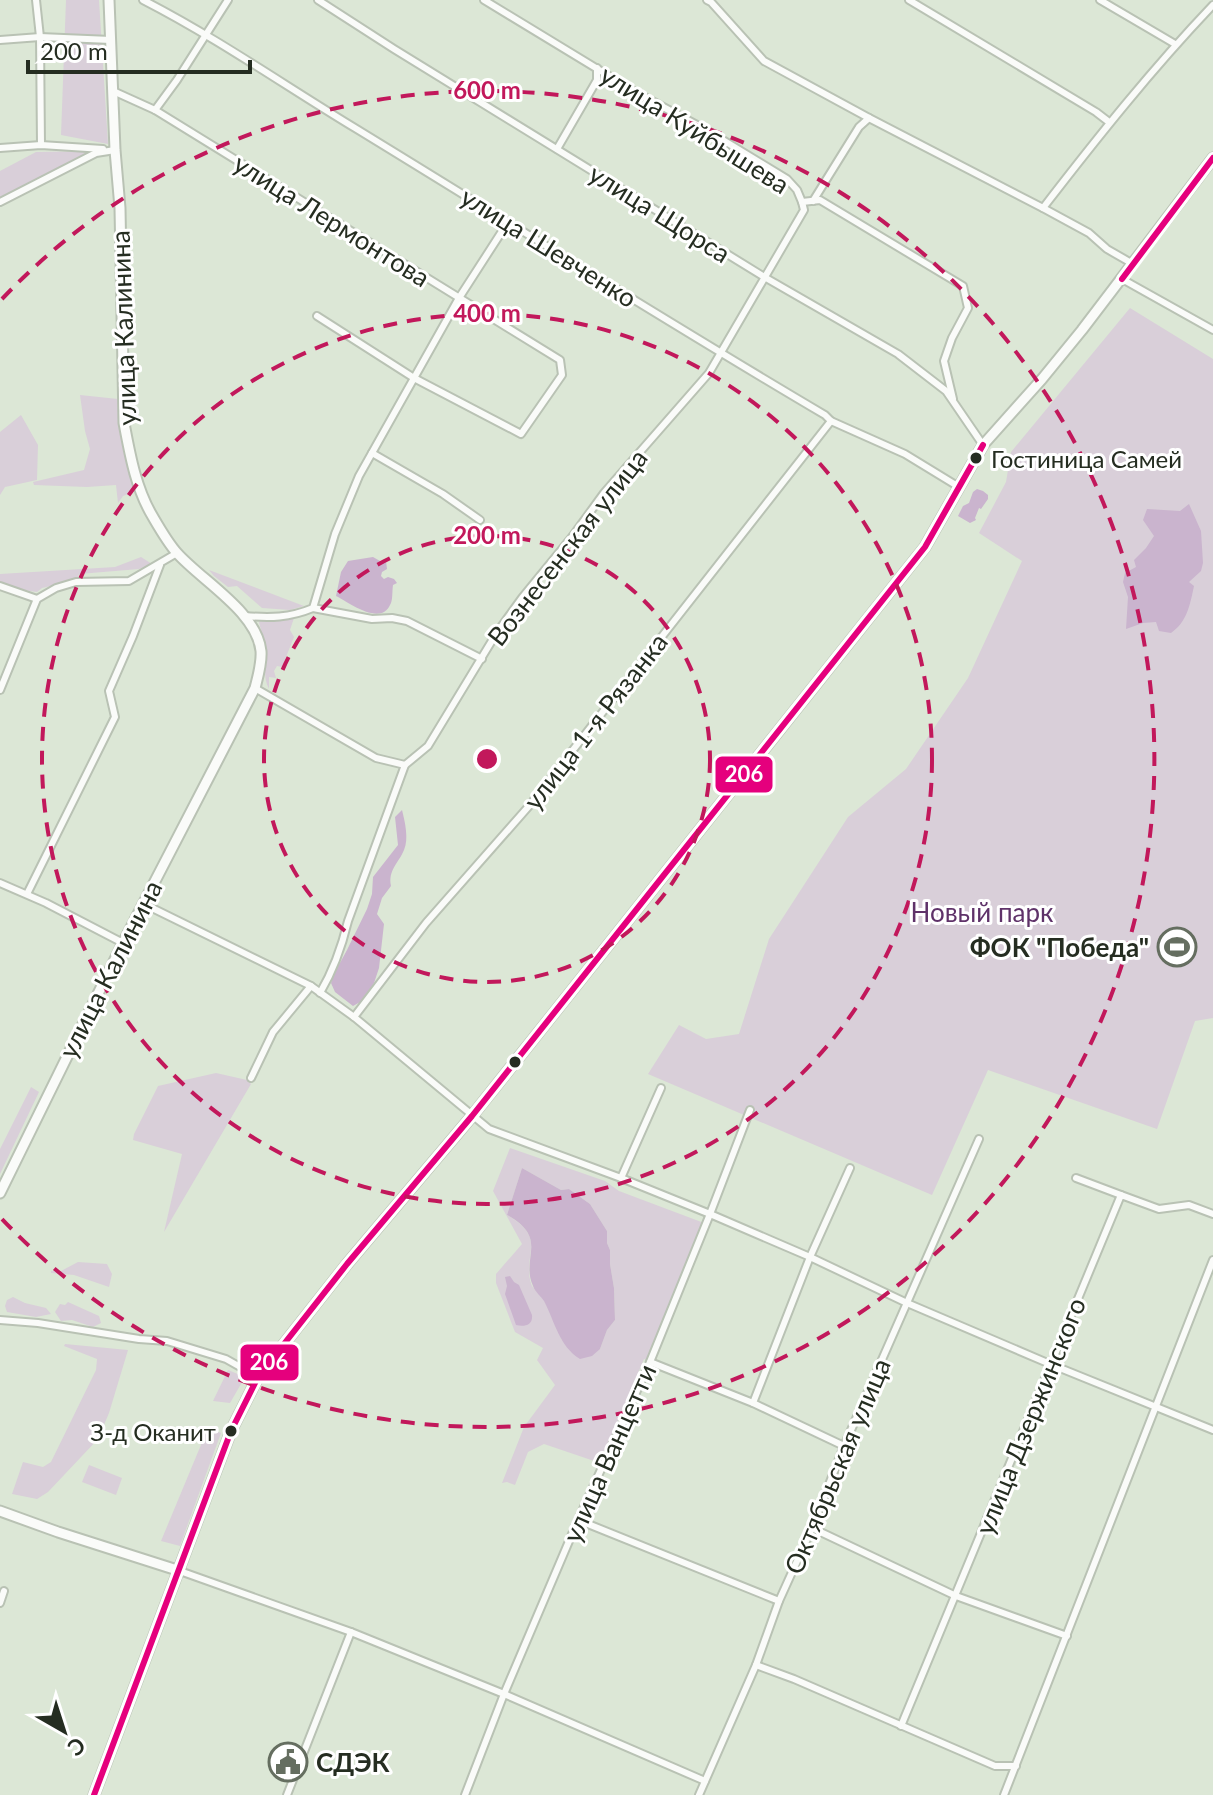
<svg xmlns="http://www.w3.org/2000/svg" width="1213" height="1795" font-family="Lato,sans-serif">
	<rect width="100%" height="100%" fill="#dce7d6"/>
	<g fill="#d9cfd9" fill-rule="evenodd">
		<polygon points="66,0 99,0 108,144 61,135"/>
		<polygon points="91,151 0,198 0,171 36,152"/>
		<polygon points="1130,308 1213,359 1213,1018 1195,1021 1157,1129 988,1070 932,1195 648,1074 679,1025 706,1039 739,1034 769,939 848,817 906,769 968,678 1022,561 979,533 1006,482 1011,452"/>
		<polygon points="80,395 118,399 122,430 134,482 134,492 123,496 118,503 116,485 87,487 34,485 33,482 84,470 90,449 85,431"/>
		<polygon points="21,415 38,445 37,480 5,487 0,495 0,432"/>
		<polygon points="141,557 152,564 139,569 79,574 77,579 73,581 42,588 37,592 15,589 0,582 0,574 115,567"/>
		<polygon points="209,570 296,603 304,606 290,610 262,608 237,586 228,587 214,576"/>
		<path d="M294,618L290,630L294,637L282,667L277,666L274,671L276,678L269,677V689C262,676 267,663 265,649C264,640 261,631 259,622L263,620Z"/>
		<polygon points="216,1073 247,1080 251,1084 164,1232 182,1154 133,1140 134,1134 158,1086"/>
		<polygon points="31,1087 39,1092 0,1174 0,1149"/>
		<path d="M510,1148L605,1181L619,1191L704,1223L647,1360L644,1359L600,1463L544,1444L528,1452L515,1485L507,1482L502,1483L524,1427L555,1385L537,1360L543,1348L515,1332L496,1283V1274L522,1244L493,1191ZM522,1168L561,1190L569,1189L590,1204L607,1231V1243L610,1250V1264L614,1288L615,1320L607,1330L600,1349L562,1340C556,1327 551,1313 544,1300C541,1295 535,1291 532,1286C520,1255 550,1240 507,1215Z"/>
		<polygon points="78,1262 107,1264 112,1274 109,1287 74,1275 51,1273 51,1271 61,1271"/>
		<polygon points="13,1297 25,1303 46,1308 51,1314 36,1317 7,1312 5,1306 7,1300"/>
		<polygon points="68,1302 99,1316 101,1323 93,1327 72,1320 61,1321 55,1312 60,1304 65,1305"/>
		<polygon points="65,1344 128,1350 109,1413 98,1439 48,1492 37,1499 12,1494 23,1462 43,1467 51,1462 96,1370 97,1359 64,1346"/>
		<polygon points="228,1370 245,1377 230,1403 213,1401"/>
		<polygon points="208,1428 221,1433 180,1546 161,1541"/>
		<polygon points="89,1465 122,1478 116,1495 82,1482"/>
	</g>
	<g fill="#cab4ce">
		<polygon points="977,489 983,491 988,495 988,499 981,509 979,508 975,518 976,520 970,523 958,516 963,506 969,503 973,492"/>
		<path d="M1189,504L1201,531L1203,563L1201,571L1189,582L1194,586C1190,605 1187,622 1171,633L1159,631L1156,622L1143,623L1126,629L1128,597L1123,582L1125,573L1136,567L1134,560L1146,548L1154,536L1143,520L1147,509L1180,511Z"/>
		<path d="M373,557L380,561H386L387,569L382,572L381,576L384,579L388,577L394,579L397,583L393,585C392,591 393,601 390,605C380,627 347,601 336,596L341,572L348,561Z"/>
		<path d="M402,810C405,822 409,839 404,850C398,864 388,870 391,886L382,898L377,914L384,924L379,968L374,983L362,1001L353,1006L335,992L331,983L335,972L347,950L367,909L372,894L373,877L398,845L395,817Z"/>
		<path d="M522,1168L561,1190L569,1189L590,1204L607,1231V1243L610,1250V1264L614,1288L615,1320L607,1330L600,1349L592,1356L580,1359C559,1346 555,1322 544,1301C541,1296 535,1292 533,1286C520,1257 550,1239 507,1215Z"/>
		<path d="M510,1276L514,1282L519,1285L532,1315C533,1325 525,1327 516,1325L505,1294L507,1286L505,1277Z"/>
	</g>
	<g fill="none" stroke-linecap="round" stroke-linejoin="round">
		<defs>
			<g id="street">
				<polyline points="36,0 40,37 41,145"/>
				<path d="M143,0C217,38 284,85 355,128C512,224 667,322 825,415L831,421L905,454L959,487"/>
				<polyline points="318,0 394,49 766,278 898,354 946,391 983,445"/>
				<polyline points="484,0 637,93 708,131 787,179 797,190 802,202 820,200 963,286 968,308 952,338 944,361 953,399"/>
				<polyline points="707,0 711,2 764,61 869,118 1043,208 1089,233 1107,249 1133,264"/>
				<polyline points="909,0 1096,112 1109,122"/>
				<polyline points="1100,0 1175,44"/>
				<polyline points="0,40 40,37 111,40"/>
				<polyline points="113,91 155,110 560,360 562,375 521,434 414,378 317,316"/>
				<polyline points="155,110 177,80 228,0"/>
				<polyline points="0,148 41,145 103,149"/>
				<polyline points="557,149 597,80 597,68"/>
				<polyline points="813,201 859,127 869,118"/>
				<polyline points="0,202 96,153 115,150"/>
				<path d="M1043,208C1097,138 1152,69 1213,5"/>
				<polyline points="1122,279 1213,330"/>
				<polyline points="372,453 443,494 480,520"/>
				<polyline points="0,586 37,599"/>
				<polyline points="313,608 372,619 392,618 407,621 482,659"/>
				<path d="M245,616C270,618 289,618 313,608L335,534L359,476L459,298L508,222"/>
				<polyline points="255,688 376,758 405,765"/>
				<polyline points="0,690 37,599 56,588 76,582 129,581 177,553"/>
				<polyline points="0,883 46,903 123,943"/>
				<polyline points="27,894 115,717 109,691 133,636 160,565"/>
				<polyline points="144,904 311,986 354,1017 489,1129 621,1178 710,1214 810,1257 907,1303 1050,1364 1213,1430"/>
				<path d="M320,993C333,971 342,946 348,921L405,765L428,746L496,634L522,598L572,537L604,493L709,373L804,210L802,202"/>
				<polyline points="354,1017 426,923 529,806 831,421"/>
				<polyline points="251,1078 273,1032 311,986"/>
				<polyline points="621,1178 661,1088"/>
				<polyline points="1076,1178 1121,1195"/>
				<polyline points="0,1320 38,1323 139,1339 167,1341 226,1359 258,1377"/>
				<polyline points="650,1362 753,1403 844,1446"/>
				<polyline points="753,1403 810,1257 850,1168"/>
				<polyline points="578,1520 779,1601"/>
				<polyline points="812,1528 956,1596 1067,1636"/>
				<polyline points="177,1570 351,1632 504,1694 705,1781"/>
				<polyline points="0,1603 4,1591"/>
				<polyline points="756,1665 794,1679 995,1766 1016,1766"/>
				<polyline points="901,1726 1121,1195 1159,1209 1189,1205 1213,1214"/>
				<polyline points="287,1795 351,1632"/>
				<polyline points="465,1795 504,1694 578,1520 650,1362 710,1214 750,1110"/>
				<polyline points="699,1795 756,1665 779,1601 812,1528 844,1446 979,1139"/>
				<polyline points="1004,1795 1213,1260"/>
			</g>
			<g id="secondary">
				<path d="M0,1193L123,943L255,688C258,676 262,663 261,651C257,612 202,581 177,553C168,543 160,529 153,517C136,489 130,455 124,423L120,208L115,150L109,0"/>
				<polyline points="0,1511 58,1532 177,1570"/>
				<polyline points="94,1795 231,1431 258,1377 347,1264 472,1116 925,547 983,445 1042,379 1082,330 1213,158"/>
			</g>
		</defs>
		<use href="#street" stroke="#b9c2b4" stroke-width="10"/>
		<use href="#secondary" stroke="#b9c2b4" stroke-width="13"/>
		<use href="#street" stroke="#fafbf9" stroke-width="6"/>
		<use href="#secondary" stroke="#fafbf9" stroke-width="9"/>
		<defs>
			<g id="bus-1">
				<polyline points="1122,279 1213,158"/>
				<polyline points="94,1795 231,1431 258,1377 347,1264 472,1116 925,547 983,445"/>
			</g>
		</defs>
		<use href="#bus-1" stroke="#fff" stroke-width="12"/>
		<use href="#bus-1" stroke="#e5007d" stroke-width="6"/>
	</g>
	<g fill="none" stroke="#c2185b" stroke-width="4" stroke-dasharray="14 10">
		<circle cx="487" cy="759" r="223"/>
		<circle cx="487" cy="759" r="445"/>
		<path d="M2 299A668 668 0 1 1 2 1219"/>
	</g>
	<defs>
		<symbol id="stadium-ring" viewBox="-11 -11 22 22"><circle r="9.5" fill="#fff" stroke="#656e60" stroke-width="1.5"/><path d="M0-5a6.5 5 0 1 0 0 10a6.5 5 0 1 0 0-10ZM-3.5-1.8h7v3.6h-7Z" fill="#656e60"/></symbol>
		<symbol id="civic-ring" viewBox="-11 -11 22 22"><circle r="9.5" fill="#fff" stroke="#656e60" stroke-width="1.5"/><path d="M-.6-6.5H3V-4.5H.6V-3L4-1V1h2V6H-6V1h2V-1L-.6-3ZM-1.2 2.5V6h2.4V2.5Z" fill="#656e60"/></symbol>
	</defs>
	<g fill-rule="evenodd">
		<use href="#stadium-ring" x="1155" y="925" width="44" height="44"/>
		<use href="#civic-ring" x="266" y="1740" width="44" height="44"/>
	</g>
	<g fill="#252d21" stroke="#fff" stroke-width="3">
		<circle cx="976" cy="458" r="7"/>
		<circle cx="515" cy="1062" r="7"/>
		<circle cx="231" cy="1431" r="7"/>
	</g>
	<g text-anchor="middle" dominant-baseline="central" stroke-width="6" stroke-linejoin="round" paint-order="stroke">
		<g font-size="24" fill="#252d21" stroke="#fff" text-anchor="start">
			<text x="991" y="458">Гостиница Самей</text>
			<text x="216" y="1431" text-anchor="end">З-д Оканит</text>
		</g>
		<g font-size="26" fill="#252d21" stroke="#fff">
			<text transform="translate(695 129) rotate(32)">улица Куйбышева</text>
			<text transform="translate(660 213) rotate(32)">улица Щорса</text>
			<text transform="translate(332 220) rotate(32)">улица Лермонтова</text>
			<text transform="translate(549 247) rotate(32)">улица Шевченко</text>
			<text transform="translate(123 328) rotate(-92)">улица Калинина</text>
			<text transform="translate(567 547) rotate(-52)">Вознесенская улица</text>
			<text transform="translate(595 721) rotate(-52)">улица 1-я Рязанка</text>
			<text transform="translate(110 969) rotate(-63)">улица Калинина</text>
			<text transform="translate(1030 1416) rotate(-68)">улица Дзержинского</text>
			<text transform="translate(609 1453) rotate(-66)">улица Ванцетти</text>
			<text transform="translate(837 1466) rotate(-67)">Октябрьская улица</text>
		</g>
		<g font-size="26" fill="#5f3269" stroke="#fff">
			<text x="982" y="912">Новый парк</text>
		</g>
		<g font-size="26" font-weight="bold" fill="#252d21" stroke="#fff" text-anchor="end">
			<text x="1149" y="947">ФОК "Победа"</text>
			<text x="316" y="1762" text-anchor="start">СДЭК</text>
		</g>
	</g>
	<circle cx="487" cy="759" r="12" fill="#c2185b" stroke="#fff" stroke-width="4"/>
	<g font-size="24" text-anchor="middle" font-weight="bold" fill="#c2185b" stroke="#fff" stroke-width="6" stroke-linejoin="round" paint-order="stroke">
		<text x="487" y="99">600 m</text>
		<text x="487" y="322">400 m</text>
		<text x="487" y="544">200 m</text>
	</g>
	<g stroke="#fff" stroke-width="3">
		<rect x="714" y="755" width="60" height="39" rx="8" fill="#e5007d"/>
		<rect x="239" y="1343" width="61" height="39" rx="8" fill="#e5007d"/>
	</g>
	<g font-size="22" text-anchor="middle" font-weight="bold" fill="#fff">
		<text x="744" y="782">206</text>
		<text x="269" y="1370">206</text>
	</g>
	<g transform="translate(64 1731) rotate(141)" stroke="#ffffff" stroke-width="6" paint-order="stroke">
	<path d="M0-6L14 30L0 20L-14 30Z" fill="#252d21"/>
	<text y="-12" font-size="22" font-weight="bold" text-anchor="middle" fill="#252d21">С</text>
	</g>
	<path d="M28 60v12h222v-12" fill="none" stroke="#252d21" stroke-width="4"/>
	<text x="40" y="60" font-size="24" fill="#252d21" stroke="#ffffff" stroke-width="6" paint-order="stroke">200 m</text>
</svg>
